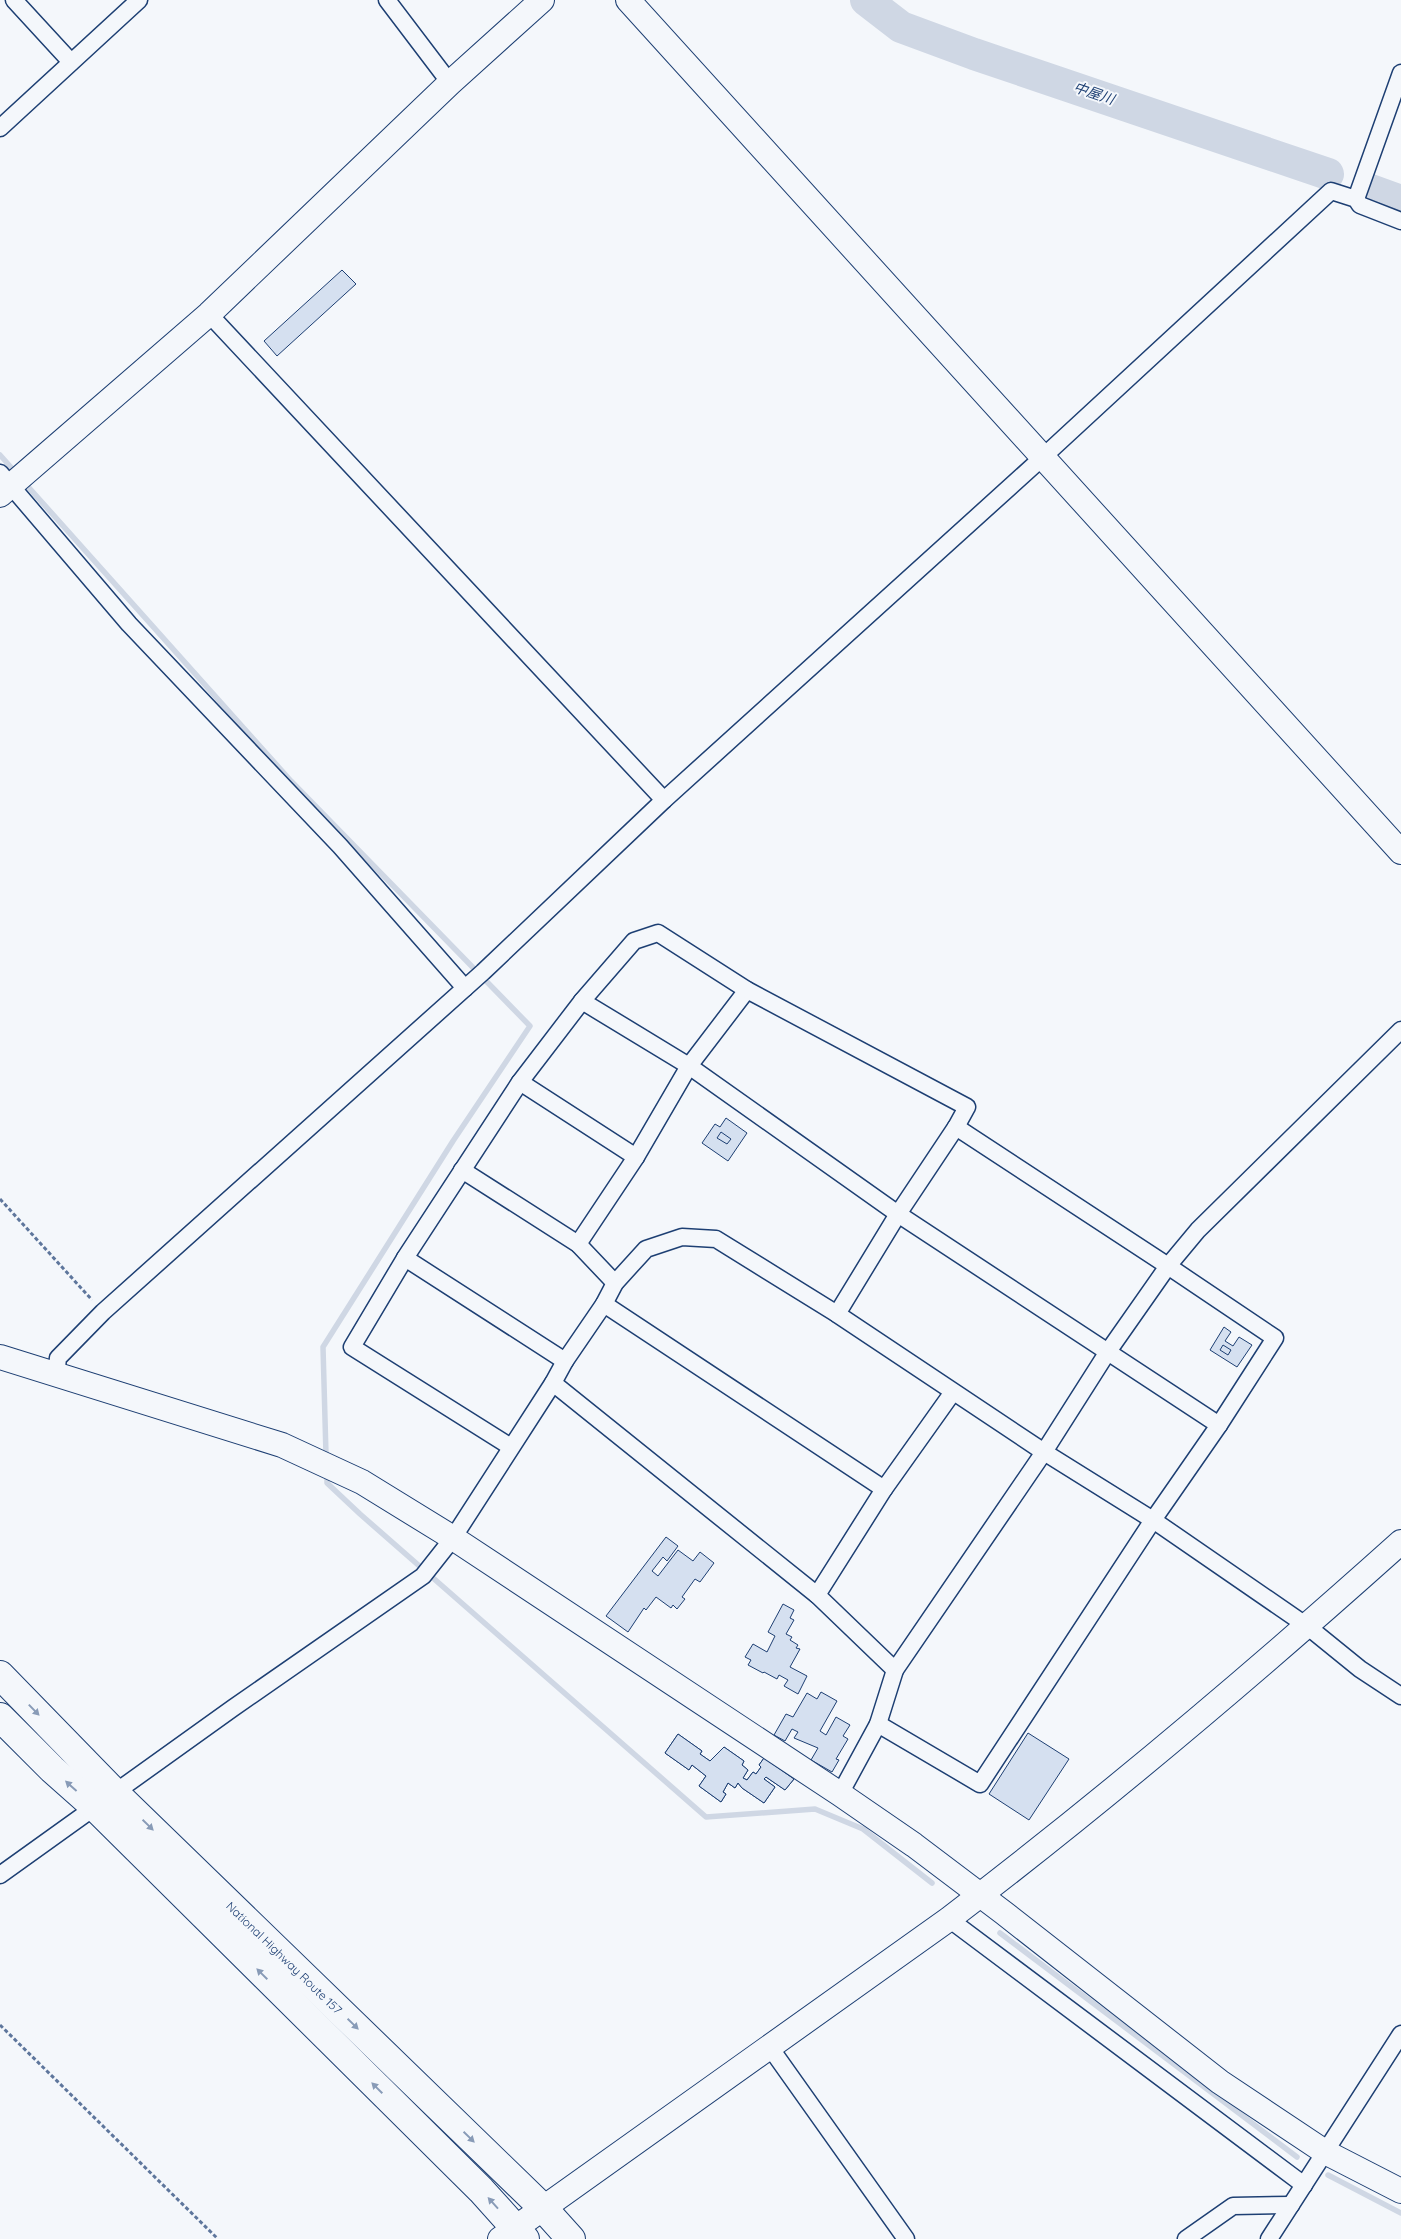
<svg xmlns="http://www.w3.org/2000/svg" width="1401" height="2239" font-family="Quicksand,'Noto Sans JP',sans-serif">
	<rect width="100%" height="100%" fill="#f4f7fb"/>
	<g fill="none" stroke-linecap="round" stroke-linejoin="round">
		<g stroke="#cfd7e4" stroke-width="5.5">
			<polyline points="0,455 17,474"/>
			<polyline points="23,481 291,781 530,1026 453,1141 323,1347 326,1455"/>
			<polyline points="327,1475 327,1483 360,1514 706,1817 815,1809 863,1829 932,1883"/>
			<polyline points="1000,1933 1297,2157"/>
			<polyline points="1328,2175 1401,2213"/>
		</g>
		<g stroke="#cfd7e4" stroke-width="32">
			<polyline points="866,0 901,27 974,54 1328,174"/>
			<polyline points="1368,189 1401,201"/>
		</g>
	</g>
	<g fill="#d5e0f0" stroke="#1d3f73">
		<polygon points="342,270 356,284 277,356 264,341"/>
		<polygon points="726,1118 747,1133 728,1161 702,1143 715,1124 720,1127"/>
		<polygon points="721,1132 731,1139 727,1144 717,1138"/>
		<polygon points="1224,1327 1231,1332 1225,1341 1233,1346 1239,1337 1252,1345 1237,1367 1210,1350"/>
		<polygon points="1223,1345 1231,1350 1228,1355 1220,1350"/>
		<polygon points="666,1537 678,1546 667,1561 663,1557 652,1571 658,1576 678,1550 693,1561 700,1552 714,1563 700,1582 695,1579 682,1597 685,1599 677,1609 673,1605 671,1608 656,1597 646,1610 644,1608 628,1632 606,1616"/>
		<polygon points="783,1604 794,1610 790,1618 794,1620 786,1634 792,1637 790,1640 798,1645 796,1648 800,1649 790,1667 807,1676 798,1694 784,1686 788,1680 779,1675 777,1679 764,1672 763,1673 748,1665 751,1660 745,1657 753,1644 767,1652 775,1636 768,1632"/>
		<polygon points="821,1692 837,1701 820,1731 826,1735 836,1717 850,1725 843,1736 848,1739 836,1759 839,1760 832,1772 811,1760 818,1748 794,1738 798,1732 792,1729 785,1741 774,1735 786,1714 793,1717 807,1693 817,1699"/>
		<polygon points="1028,1733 1069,1759 1029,1820 989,1794"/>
		<polygon points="678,1734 702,1751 700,1754 710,1761 724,1747 744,1761 742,1765 748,1770 743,1778 747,1780 753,1772 756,1774 761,1767 759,1765 764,1758 794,1779 785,1790 766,1777 764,1779 775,1787 764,1803 742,1788 738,1783 735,1788 728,1783 723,1792 726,1794 721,1802 699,1786 706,1776 692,1765 689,1770 665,1753"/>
		<polygon points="678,1734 702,1751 700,1754 710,1761 724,1747 744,1761 742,1765 748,1770 743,1778 747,1780 753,1772 756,1774 761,1767 759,1765 764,1758 794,1779 785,1790 766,1777 764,1779 775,1787 764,1803 742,1788 738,1783 735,1788 728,1783 723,1792 726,1794 721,1802 699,1786 706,1776 692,1765 689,1770 665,1753"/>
	</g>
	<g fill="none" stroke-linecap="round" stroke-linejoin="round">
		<defs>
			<g id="street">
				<polyline points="14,0 71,62"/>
				<polyline points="387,0 450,83"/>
				<polyline points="0,128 139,0"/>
				<polyline points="1356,199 1401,73"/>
				<polyline points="209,314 664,800"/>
				<polyline points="0,473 129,624 340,846 465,988"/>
				<polyline points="582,1001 689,1066 898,1214 1219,1425"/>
				<polyline points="520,1082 636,1157"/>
				<polyline points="462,1170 578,1244 615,1283"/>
				<polyline points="578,1244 636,1157 689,1066 747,990"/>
				<polyline points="405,1258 565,1361"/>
				<polyline points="604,1304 884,1489"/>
				<polyline points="56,1375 58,1358 103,1312 483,972 664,800 1043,457 1331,191 1356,199 1360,205 1401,221"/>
				<polyline points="553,1383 817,1595 895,1670"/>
				<polyline points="511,1447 352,1347 405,1258 520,1082 582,1001 634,941 658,933 747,990 967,1107 956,1127 898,1214 837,1314"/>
				<polyline points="817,1595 884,1489 953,1392"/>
				<polyline points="878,1724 980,1784 1153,1520 1219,1425 1275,1338 1168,1266 956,1127"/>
				<polyline points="840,1794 878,1724 895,1670 1044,1452 1107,1353 1168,1266 1198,1230 1401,1030"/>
				<polyline points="0,1875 233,1708 423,1576 453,1538 553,1383 565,1361 604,1304 615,1283 646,1249 682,1237 716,1239 837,1314 1044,1452 1153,1520 1307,1626 1360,1669 1401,1696"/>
				<polyline points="949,1919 1304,2185"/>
				<polyline points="769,2046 906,2239"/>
				<polyline points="1186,2239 1233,2206 1291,2205"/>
				<polyline points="1269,2239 1401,2034"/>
			</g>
			<g id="secondary">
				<polyline points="628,0 1401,852"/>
				<polyline points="0,495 209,314 450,83 542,0"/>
				<polyline points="0,1357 282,1445 362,1482 453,1538 840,1794 914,1845 1004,1913 1220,2082 1325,2152 1401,2191"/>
				<path d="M500,2239L949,1919C1105,1800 1255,1673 1401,1542"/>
			</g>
			<g id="highway">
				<path id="s1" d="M0,1675L115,1793L544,2209L571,2239"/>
				<polyline points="0,1717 52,1769 96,1808 481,2190 525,2239"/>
			</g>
		</defs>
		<use href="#street" stroke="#1d3f73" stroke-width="19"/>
		<use href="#secondary" stroke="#1d3f73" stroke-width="26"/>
		<use href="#highway" stroke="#1d3f73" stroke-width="30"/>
		<g stroke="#5e769c" stroke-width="3" stroke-dasharray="4 2.5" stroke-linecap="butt">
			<polyline points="0,1199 92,1300"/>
			<polyline points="0,2025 218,2239"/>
		</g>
		<use href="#street" stroke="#f4f7fb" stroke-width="16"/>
		<use href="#secondary" stroke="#f4f7fb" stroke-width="24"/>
		<use href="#highway" stroke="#f4f7fb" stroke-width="28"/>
	</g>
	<defs><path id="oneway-solid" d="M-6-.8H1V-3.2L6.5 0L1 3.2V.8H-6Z" transform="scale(1.25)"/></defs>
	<g fill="#889bb7">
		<use href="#oneway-solid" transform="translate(34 1710) rotate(46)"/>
		<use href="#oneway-solid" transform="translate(71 1786) rotate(-138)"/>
		<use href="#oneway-solid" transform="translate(148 1825) rotate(44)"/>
		<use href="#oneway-solid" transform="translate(262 1974) rotate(-135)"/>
		<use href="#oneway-solid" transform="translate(353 2024) rotate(44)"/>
		<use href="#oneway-solid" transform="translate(377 2088) rotate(-135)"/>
		<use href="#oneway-solid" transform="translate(469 2137) rotate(44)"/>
		<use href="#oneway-solid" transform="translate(493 2203) rotate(-132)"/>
	</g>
	<g text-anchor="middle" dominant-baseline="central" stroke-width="4" stroke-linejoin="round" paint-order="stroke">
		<g font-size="12" fill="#1d3f73" stroke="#f4f7fb">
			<text stroke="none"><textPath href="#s1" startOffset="401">National Highway Route 157</textPath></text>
		</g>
		<g font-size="14" font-style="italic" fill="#1d3f73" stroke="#f4f7fb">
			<text transform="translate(1094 93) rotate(19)">中屋川</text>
		</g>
	</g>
</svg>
